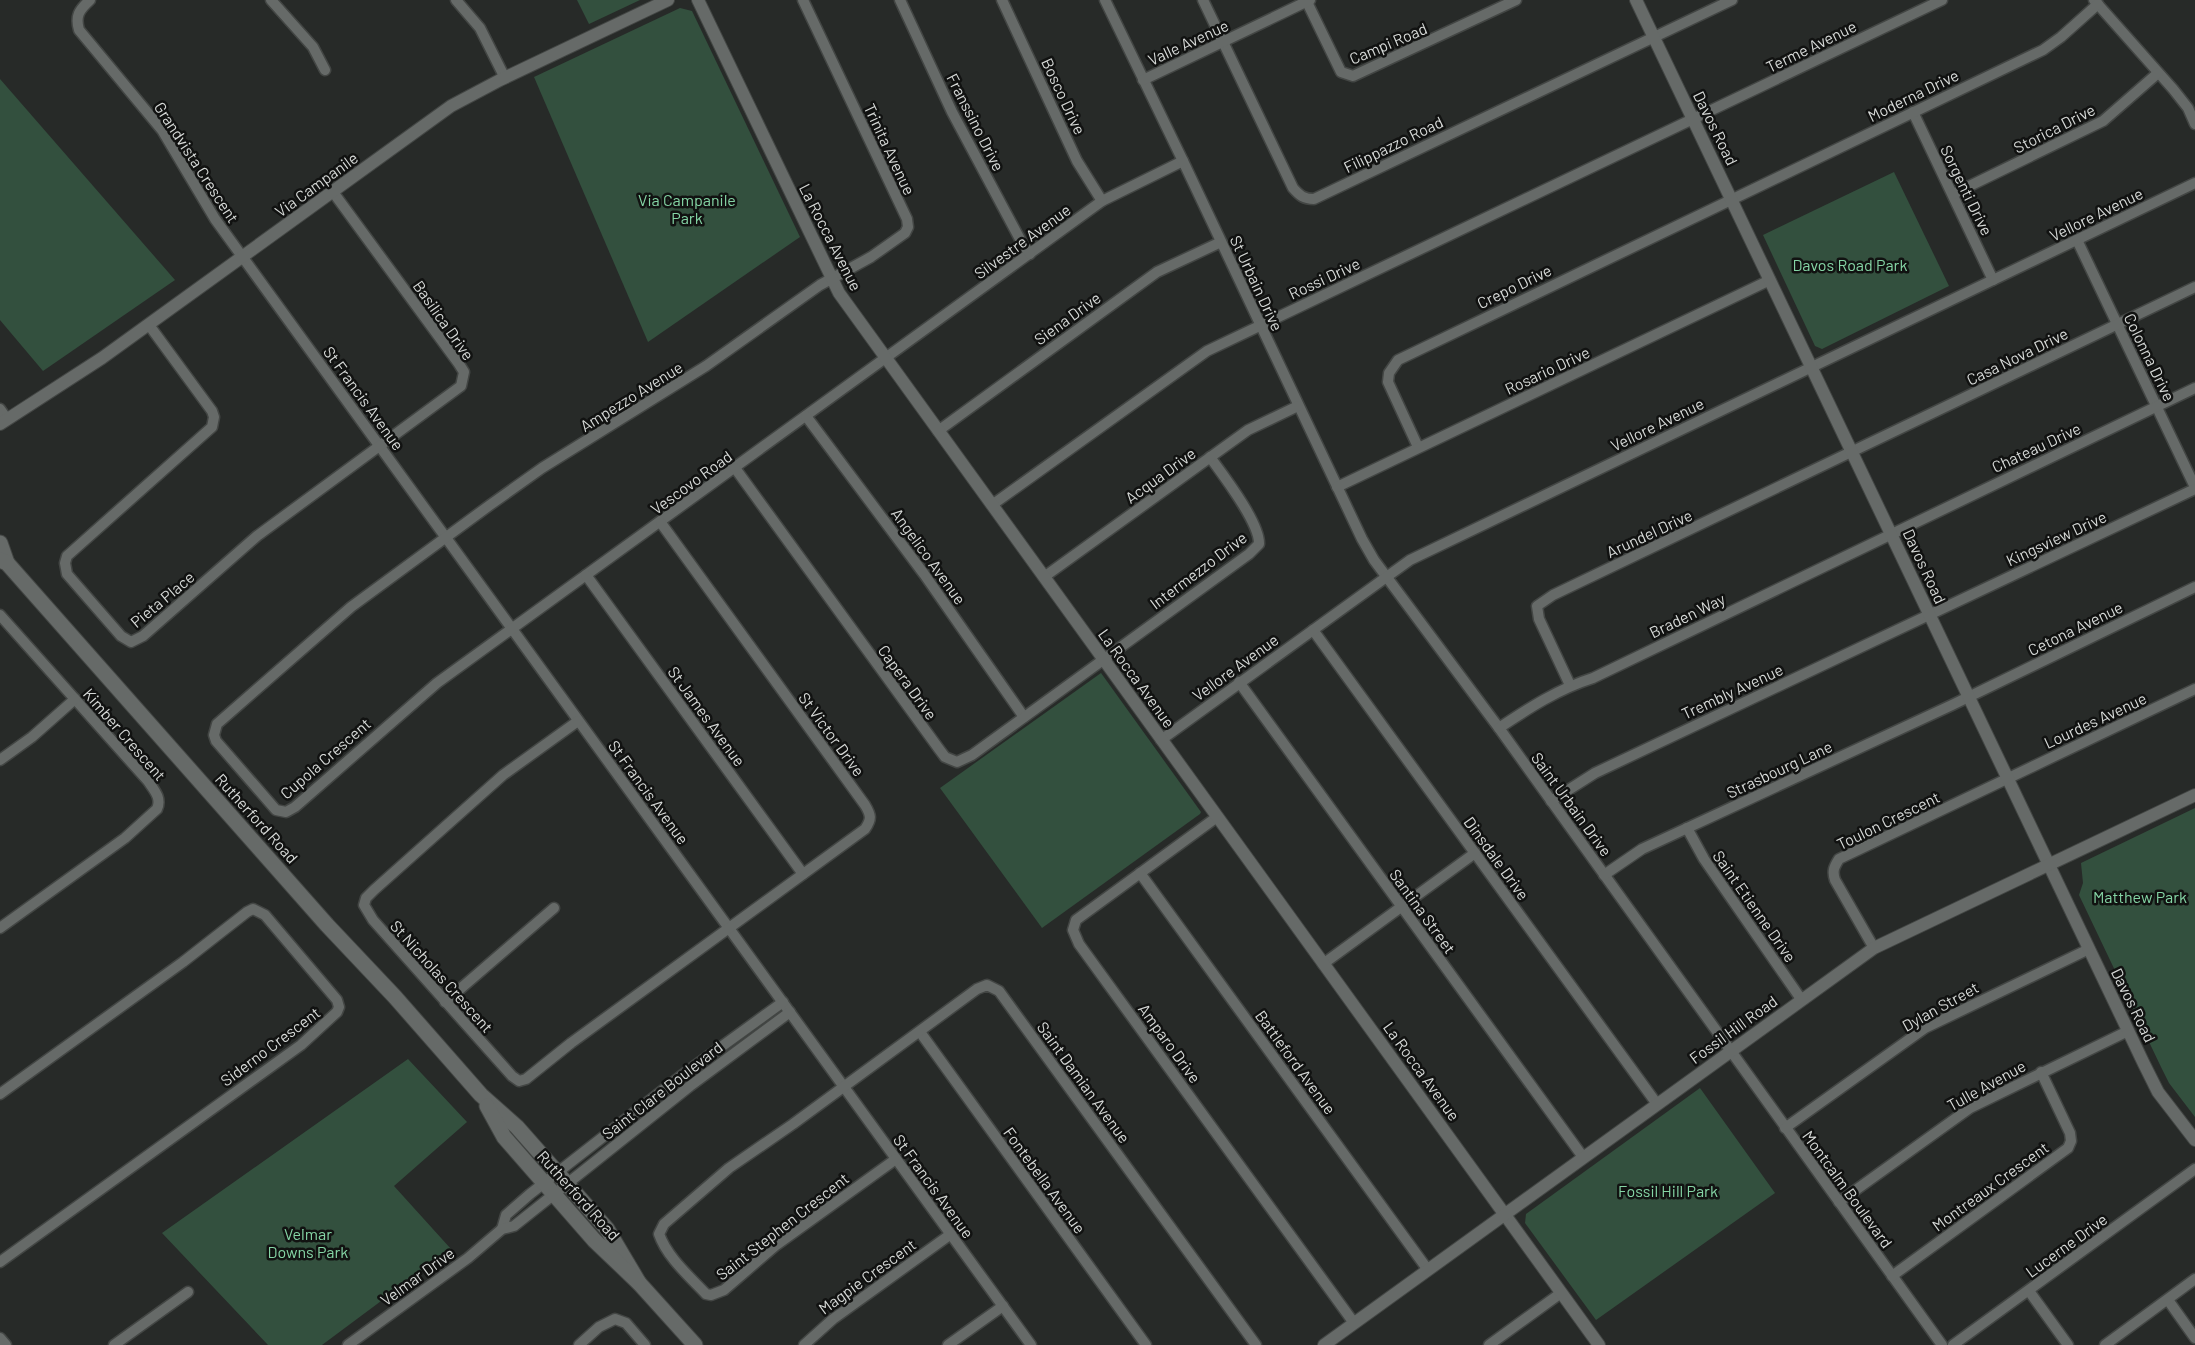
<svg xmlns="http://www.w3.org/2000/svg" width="2195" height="1345" font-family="Barlow,sans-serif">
	<rect width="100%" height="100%" fill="#272a28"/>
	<g fill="#33503e">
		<polygon points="577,0 640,0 589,24"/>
		<polygon points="680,8 692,11 800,237 648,342 534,77"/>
		<polygon points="0,79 175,280 43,371 0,320"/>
		<polygon points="1894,172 1949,286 1822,349 1815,346 1763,235"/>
		<polygon points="1101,673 1201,812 1200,814 1042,928 940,788"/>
		<polygon points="2195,808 2195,1117 2169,1083 2161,1067 2079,895 2083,883 2081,863"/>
		<polygon points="408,1059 467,1122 394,1186 451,1249 322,1345 268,1345 162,1233"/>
		<polygon points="1700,1088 1775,1193 1596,1320 1525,1223 1526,1214"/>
	</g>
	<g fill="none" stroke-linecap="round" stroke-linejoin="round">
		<defs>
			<g id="minor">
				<path d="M90,0C79,10 75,16 79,30L162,130L215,219L1031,1345"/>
				<polyline points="271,0 313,47 325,70"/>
				<polyline points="456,0 480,28 505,78"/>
				<polyline points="803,0 907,219 908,227 905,233 871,257 820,285 706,366 542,468 490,505 351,607 217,724 214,735 216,741 276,810 286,812 295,807 437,683 1102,201 1183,161"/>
				<polyline points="900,0 952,112 1022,243 1030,254"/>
				<polyline points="1002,0 1077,161 1102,201"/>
				<polyline points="1105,0 1183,161 1362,539 1374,560 1499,728 1942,1345"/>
				<path d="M1203,0L1293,188C1300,196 1304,199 1314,199L1732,0"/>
				<polyline points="1306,0 1341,72 1353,76 1516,0"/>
				<polyline points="2094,0 2173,89 2188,108 2195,124"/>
				<polyline points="1143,80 1310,0"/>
				<polyline points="1913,112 1993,280"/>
				<polyline points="1953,194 2103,121 2158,73"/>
				<polyline points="2077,240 2195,487"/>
				<polyline points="149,325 212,411 214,417 212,427 67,556 65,563 67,574 121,636 131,642 143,636 257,536 461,386 464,372 459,364 333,192"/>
				<polyline points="0,409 7,419"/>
				<polyline points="806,416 924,574 1024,717"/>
				<polyline points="938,431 1157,272 1221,242"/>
				<polyline points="1418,447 1388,382 1389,373 1398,360 2043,50 2061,37 2098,4"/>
				<path d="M735,468L939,749L945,757L957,762L972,755L1249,554L1259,544C1260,523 1223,475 1210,457"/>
				<polyline points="1337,487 1770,280"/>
				<polyline points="992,505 1207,351 1942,0"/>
				<polyline points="586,575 803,874"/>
				<polyline points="1044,577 1248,430 1298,406"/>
				<path d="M0,615L148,781C154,790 162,798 157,809L125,838L0,928"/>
				<polyline points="1313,630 1657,1104"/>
				<polyline points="1239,682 1583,1157"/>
				<polyline points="1570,685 1539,619 1537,606 1553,595 2195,287"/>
				<path d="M578,721L503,775L374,890L366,898L364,905L373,920L512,1076L519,1081L526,1079L571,1043L865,829C872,819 871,815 865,805L661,523"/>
				<path d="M1499,728C1529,708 1558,689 1593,678L2195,388"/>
				<polyline points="1161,740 1410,560 2195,183"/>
				<polyline points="0,760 32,737 75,699"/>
				<polyline points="1551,801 1595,773 2195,489"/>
				<polyline points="1217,817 1076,920 1073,930 1079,944 1354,1323"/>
				<polyline points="1687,828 1704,859 1801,999"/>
				<polyline points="1140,873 1428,1270"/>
				<polyline points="1604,875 1642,849 1952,705 2195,587"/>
				<path d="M1874,948L1835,880C1832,871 1834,867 1839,859L2195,689"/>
				<polyline points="1323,964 1475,853"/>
				<polyline points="445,1002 554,908"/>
				<polyline points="920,1032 1146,1345"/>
				<polyline points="0,1094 183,962 247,912 253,909 265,915 337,1000 339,1007 337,1012 301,1045 0,1262"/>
				<polyline points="1785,1128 1925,1028 2089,949"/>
				<path d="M896,1159L775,1246L724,1290L711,1295L706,1294C689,1276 667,1257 659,1234L664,1224L729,1168L793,1124L977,989L987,985L999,991L1256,1345"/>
				<polyline points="1839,1202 1970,1108 2128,1031"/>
				<polyline points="502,1229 506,1215 530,1194 681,1076 783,1002"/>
				<polyline points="1892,1276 2068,1148 2071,1141 2070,1133 2041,1072"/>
				<polyline points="2029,1291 2068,1345"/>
				<polyline points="2168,1300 2195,1338"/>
				<polyline points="0,1338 6,1345"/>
				<polyline points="114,1345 188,1292"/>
				<polyline points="348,1345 468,1258 502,1229 514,1226 690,1086 790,1012"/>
				<polyline points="579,1345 599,1327 615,1319 626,1323 645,1345"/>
				<polyline points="804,1345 833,1319 951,1234"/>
				<polyline points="948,1345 1003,1306"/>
				<polyline points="1489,1345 1561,1293"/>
				<polyline points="1953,1345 2195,1169"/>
				<polyline points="2105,1345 2195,1279"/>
			</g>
			<g id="tertiary">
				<polyline points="698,0 839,293 1599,1345"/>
				<polyline points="1636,0 2144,1064 2158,1092 2195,1140"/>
				<polyline points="0,424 102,358 451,106 500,80 668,0"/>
				<polyline points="1324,1345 1874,948 2195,795"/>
			</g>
			<g id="secondary">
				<polyline points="0,543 7,563"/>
				<polyline points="0,560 7,563 327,925 395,997 481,1095 517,1127 607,1229 639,1283"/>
				<polyline points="487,1106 504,1137 594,1240 639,1283 695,1345"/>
			</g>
		</defs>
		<use href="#minor" stroke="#434644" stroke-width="13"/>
		<use href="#tertiary" stroke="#434644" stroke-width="14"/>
		<use href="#secondary" stroke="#434644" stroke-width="17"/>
		<use href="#minor" stroke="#666a68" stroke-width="10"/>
		<use href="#tertiary" stroke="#666a68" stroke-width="12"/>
		<use href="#secondary" stroke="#666a68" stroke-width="15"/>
	</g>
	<g text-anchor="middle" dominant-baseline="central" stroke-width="5" stroke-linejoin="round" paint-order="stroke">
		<g font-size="16" fill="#d6d9d7" stroke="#111211">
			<text transform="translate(1188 42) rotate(-25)">Valle Avenue</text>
			<text transform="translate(1388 43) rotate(-23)">Campi Road</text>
			<text transform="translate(1811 46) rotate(-26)">Terme Avenue</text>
			<text transform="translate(1913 95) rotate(-26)">Moderna Drive</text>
			<text transform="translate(1064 96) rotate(65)">Bosco Drive</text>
			<text transform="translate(976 122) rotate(63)">Franssino Drive</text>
			<text transform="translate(1716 128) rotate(64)">Davos Road</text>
			<text transform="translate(2054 128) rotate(-27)">Storica Drive</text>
			<text transform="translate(1393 144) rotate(-26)">Filippazzo Road</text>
			<text transform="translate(890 149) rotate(65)">Trinita Avenue</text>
			<text transform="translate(197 162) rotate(57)">Grandvista Crescent</text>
			<text transform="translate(316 184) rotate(-36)">Via Campanile</text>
			<text transform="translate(1967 190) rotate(64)">Sorgenti Drive</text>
			<text transform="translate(2096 214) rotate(-26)">Vellore Avenue</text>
			<text transform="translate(831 237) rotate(63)">La Rocca Avenue</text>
			<text transform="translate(1022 241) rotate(-36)">Silvestre Avenue</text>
			<text transform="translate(1324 278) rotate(-25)">Rossi Drive</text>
			<text transform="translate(1257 283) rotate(65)">St Urbain Drive</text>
			<text transform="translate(1514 286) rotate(-26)">Crepo Drive</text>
			<text transform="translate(1067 318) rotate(-36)">Siena Drive</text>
			<text transform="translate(444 320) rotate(55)">Basilica Drive</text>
			<text transform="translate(2017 356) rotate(-26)">Casa Nova Drive</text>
			<text transform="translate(2150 357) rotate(64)">Colonna Drive</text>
			<text transform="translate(1547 370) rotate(-25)">Rosario Drive</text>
			<text transform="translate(631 396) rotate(-32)">Ampezzo Avenue</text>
			<text transform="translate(364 398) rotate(54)">St Francis Avenue</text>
			<text transform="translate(1657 424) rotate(-26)">Vellore Avenue</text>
			<text transform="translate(2036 447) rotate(-25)">Chateau Drive</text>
			<text transform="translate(1160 475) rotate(-36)">Acqua Drive</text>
			<text transform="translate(691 482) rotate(-36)">Vescovo Road</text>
			<text transform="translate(1649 533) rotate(-25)">Arundel Drive</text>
			<text transform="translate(2056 538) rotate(-25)">Kingsview Drive</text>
			<text transform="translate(929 556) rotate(54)">Angelico Avenue</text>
			<text transform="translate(1925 566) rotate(65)">Davos Road</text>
			<text transform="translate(1198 570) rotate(-37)">Intermezzo Drive</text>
			<text transform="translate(162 599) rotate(-40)">Pieta Place</text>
			<text transform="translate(1687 615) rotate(-26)">Braden Way</text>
			<text transform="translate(2075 628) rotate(-26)">Cetona Avenue</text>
			<text transform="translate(1235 667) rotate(-36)">Vellore Avenue</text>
			<text transform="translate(1137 678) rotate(54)">La Rocca Avenue</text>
			<text transform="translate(908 682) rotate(54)">Capera Drive</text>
			<text transform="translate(1732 691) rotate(-25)">Trembly Avenue</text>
			<text transform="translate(707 716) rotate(54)">St James Avenue</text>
			<text transform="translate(2095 720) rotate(-25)">Lourdes Avenue</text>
			<text transform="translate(125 734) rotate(49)">Kimber Crescent</text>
			<text transform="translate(832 734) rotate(54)">St Victor Drive</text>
			<text transform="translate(325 758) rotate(-41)">Cupola Crescent</text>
			<text transform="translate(1779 769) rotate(-25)">Strasbourg Lane</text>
			<text transform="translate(649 792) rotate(54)">St Francis Avenue</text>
			<text transform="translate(1572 804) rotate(54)">Saint Urbain Drive</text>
			<text transform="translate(257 818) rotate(48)">Rutherford Road</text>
			<text transform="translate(1888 820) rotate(-26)">Toulon Crescent</text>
			<text transform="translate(1497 858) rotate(54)">Dinsdale Drive</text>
			<text transform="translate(1755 906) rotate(55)">Saint Etienne Drive</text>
			<text transform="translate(1423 911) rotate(54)">Santina Street</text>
			<text transform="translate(442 976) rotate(48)">St Nicholas Crescent</text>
			<text transform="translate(2134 1005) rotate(64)">Davos Road</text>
			<text transform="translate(1940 1006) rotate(-29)">Dylan Street</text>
			<text transform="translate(1733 1029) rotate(-36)">Fossil Hill Road</text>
			<text transform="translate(1170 1043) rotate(54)">Amparo Drive</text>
			<text transform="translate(270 1046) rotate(-37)">Siderno Crescent</text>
			<text transform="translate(1296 1062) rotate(54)">Battleford Avenue</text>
			<text transform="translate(1422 1071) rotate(54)">La Rocca Avenue</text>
			<text transform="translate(1084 1082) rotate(54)">Saint Damian Avenue</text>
			<text transform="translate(1986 1085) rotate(-29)">Tulle Avenue</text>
			<text transform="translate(662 1090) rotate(-38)">Saint Clare Boulevard</text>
			<text transform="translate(1045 1180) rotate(54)">Fontebella Avenue</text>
			<text transform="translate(934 1186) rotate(54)">St Francis Avenue</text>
			<text transform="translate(1990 1186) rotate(-36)">Montreaux Crescent</text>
			<text transform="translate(1848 1189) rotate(54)">Montcalm Boulevard</text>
			<text transform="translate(579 1195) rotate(48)">Rutherford Road</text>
			<text transform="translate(782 1226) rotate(-38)">Saint Stephen Crescent</text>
			<text transform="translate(2066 1245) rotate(-36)">Lucerne Drive</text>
			<text transform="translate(417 1276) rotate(-36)">Velmar Drive</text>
			<text transform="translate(867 1276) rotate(-36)">Magpie Crescent</text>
		</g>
		<g font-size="16" fill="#85d5a5" stroke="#111211">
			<text x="687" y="199">Via Campanile<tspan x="687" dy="18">Park</tspan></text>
			<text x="1850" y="264">Davos Road Park</text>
			<text x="2140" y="896">Matthew Park</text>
			<text x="1668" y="1190">Fossil Hill Park</text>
			<text x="308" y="1233">Velmar<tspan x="308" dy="18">Downs Park</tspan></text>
		</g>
	</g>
</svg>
